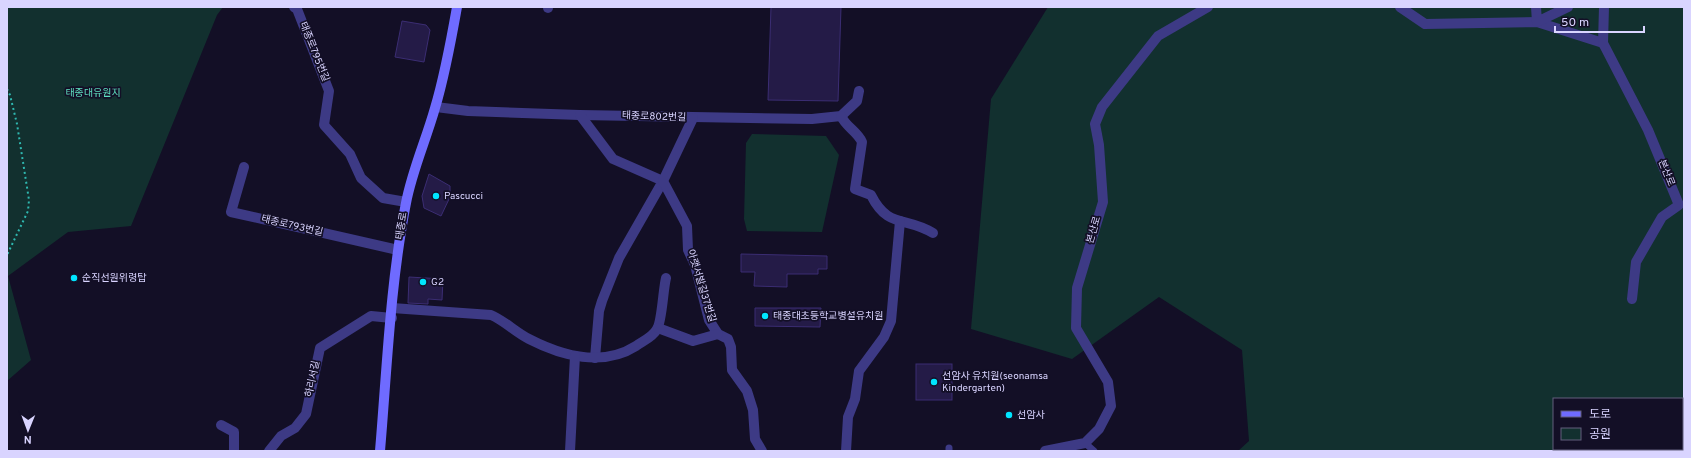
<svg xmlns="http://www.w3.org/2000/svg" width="1691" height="458" font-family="Overpass,'Noto Sans KR',sans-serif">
	<rect width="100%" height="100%" fill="#130f26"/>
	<g fill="#12302f" fill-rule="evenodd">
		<polygon points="7,7 223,7 217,15 131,226 68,232 8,276 31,360 7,381"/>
		<path d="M1048,7H1684V451H1238L1249,441L1242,350L1159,297L1072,359L971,329L991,99ZM1554,399H1682V449H1554Z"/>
		<polygon points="752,134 826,136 839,155 822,232 747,231 744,219 746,143"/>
	</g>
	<g fill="#241b47" stroke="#3b2d73">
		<polygon points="771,7 841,7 838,101 768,100"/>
		<polygon points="402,21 426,25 430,30 424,62 395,57"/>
		<polygon points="429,174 450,186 450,197 441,216 424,208 422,196"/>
		<polygon points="741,254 827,256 827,269 818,269 818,274 787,274 787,287 754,286 755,272 741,272"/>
		<polygon points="409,277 443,279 442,300 428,299 428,304 408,303"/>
		<polygon points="755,308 821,308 820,327 755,326"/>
		<rect x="916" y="364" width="36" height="36"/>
	</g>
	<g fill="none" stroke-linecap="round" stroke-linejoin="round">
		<polyline stroke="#2fb8b0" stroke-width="2" stroke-dasharray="2 3" stroke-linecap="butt" points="7,89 10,95 17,124 29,200 28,211 7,255"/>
		<g stroke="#3d3a85" stroke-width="7">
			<polyline points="1085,443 1094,451"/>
			<polyline points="949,448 949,451"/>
		</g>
		<g stroke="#3d3a85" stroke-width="10">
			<polyline points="294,7 297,9 329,91 324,125 350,154 361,178 383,198 406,202"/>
			<polyline points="1400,7 1425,24 1537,22 1603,43"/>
			<polyline points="1536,7 1537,22 1568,7"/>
			<polyline points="1604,7 1603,43 1648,130 1679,205 1662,217 1636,262 1632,299"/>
			<polyline points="548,8 548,7"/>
			<polyline points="436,107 468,111 580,115 812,119 841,116 857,101 859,91"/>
			<polyline points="580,115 613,159 663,181 619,258 602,301 599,311 595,358"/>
			<path d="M841,116C846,127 857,131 862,142L855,189L871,195C888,229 905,216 933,233"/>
			<polyline points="693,118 663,181 687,226 688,250 695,265 709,320 718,334 728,339 731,347 732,370 747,391 753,410 755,439 762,451"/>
			<polyline points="244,167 231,212 398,250"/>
			<path d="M392,308L491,315C505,321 515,332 529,339C562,356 603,367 636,346C643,341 653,337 657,329C662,322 663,290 666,278"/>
			<polyline points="658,328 693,341 718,334"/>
			<polyline points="221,425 234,432 234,451"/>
			<polyline points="269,451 281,436 295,428 306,414 320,348 371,316 392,318"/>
			<polyline points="570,451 575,356"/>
			<polyline points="846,451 848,417 855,399 859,371 884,337 891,321 900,221"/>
			<polyline points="1045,451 1085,443 1099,429 1111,406 1108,382 1076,328 1077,288 1103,202 1099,145 1095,124 1102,107 1158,36 1208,7"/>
		</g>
		<path stroke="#6f6bff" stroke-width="10" d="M380,451C387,369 390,285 406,203C412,171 426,140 435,108C445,75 451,41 457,7"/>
	</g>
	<g fill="#00e5ff" stroke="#130f26" stroke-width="1.5">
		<circle cx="436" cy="196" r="4"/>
		<circle cx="74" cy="278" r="4"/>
		<circle cx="423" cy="282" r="4"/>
		<circle cx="765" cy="316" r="4"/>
		<circle cx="934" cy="382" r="4"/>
		<circle cx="1009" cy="415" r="4"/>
	</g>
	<g text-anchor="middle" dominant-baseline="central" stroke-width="3.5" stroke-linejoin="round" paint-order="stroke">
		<g font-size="10" fill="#d9d4ff" stroke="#130f26">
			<text transform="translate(314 52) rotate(68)">태종로795번길</text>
			<text transform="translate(654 117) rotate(2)">태종로802번길</text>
			<text transform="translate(1666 173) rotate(68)">본산로</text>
			<text transform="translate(292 226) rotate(13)">태종로793번길</text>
			<text transform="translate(402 226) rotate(-81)">태종로</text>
			<text transform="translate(1094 230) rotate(-74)">본산로</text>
			<text transform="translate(701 286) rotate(73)">아랫서발길37번길</text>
			<text transform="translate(313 379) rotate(-78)">하리서길</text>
		</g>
		<g font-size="10" fill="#5fe0c0" stroke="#130f26">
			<text x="93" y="93">태종대유원지</text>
		</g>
		<g font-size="10" fill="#d9d4ff" stroke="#130f26" text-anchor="start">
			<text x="444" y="196">Pascucci</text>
			<text x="82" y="278">순직선원위령탑</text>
			<text x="431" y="282">G2</text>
			<text x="773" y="316">태종대초등학교병설유치원</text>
			<text x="942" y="376">선암사 유치원(seonamsa<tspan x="942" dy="12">Kindergarten)</tspan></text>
			<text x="1017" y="415">선암사</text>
		</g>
	</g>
	<rect width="1691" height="458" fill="none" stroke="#d9d4ff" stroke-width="16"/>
	<rect x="1553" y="398" width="130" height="52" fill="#130f26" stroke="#625e7d"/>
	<rect x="1561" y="411" width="20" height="6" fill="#6f6bff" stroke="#625e7d"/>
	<text x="1589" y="418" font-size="12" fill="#d9d4ff">도로</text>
	<rect x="1561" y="428" width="20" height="12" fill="#12302f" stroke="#625e7d"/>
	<text x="1589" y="438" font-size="12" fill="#d9d4ff">공원</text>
	<g transform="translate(28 430) rotate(181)" stroke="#130f26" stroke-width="3" paint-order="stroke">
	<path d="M0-3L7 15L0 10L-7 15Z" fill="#d9d4ff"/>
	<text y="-6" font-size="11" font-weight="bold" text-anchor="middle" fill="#d9d4ff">N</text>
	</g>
	<path d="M1555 26v6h89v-6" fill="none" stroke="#d9d4ff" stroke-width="2"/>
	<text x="1561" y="26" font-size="12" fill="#d9d4ff" stroke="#130f26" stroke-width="3" paint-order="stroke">50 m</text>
</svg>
